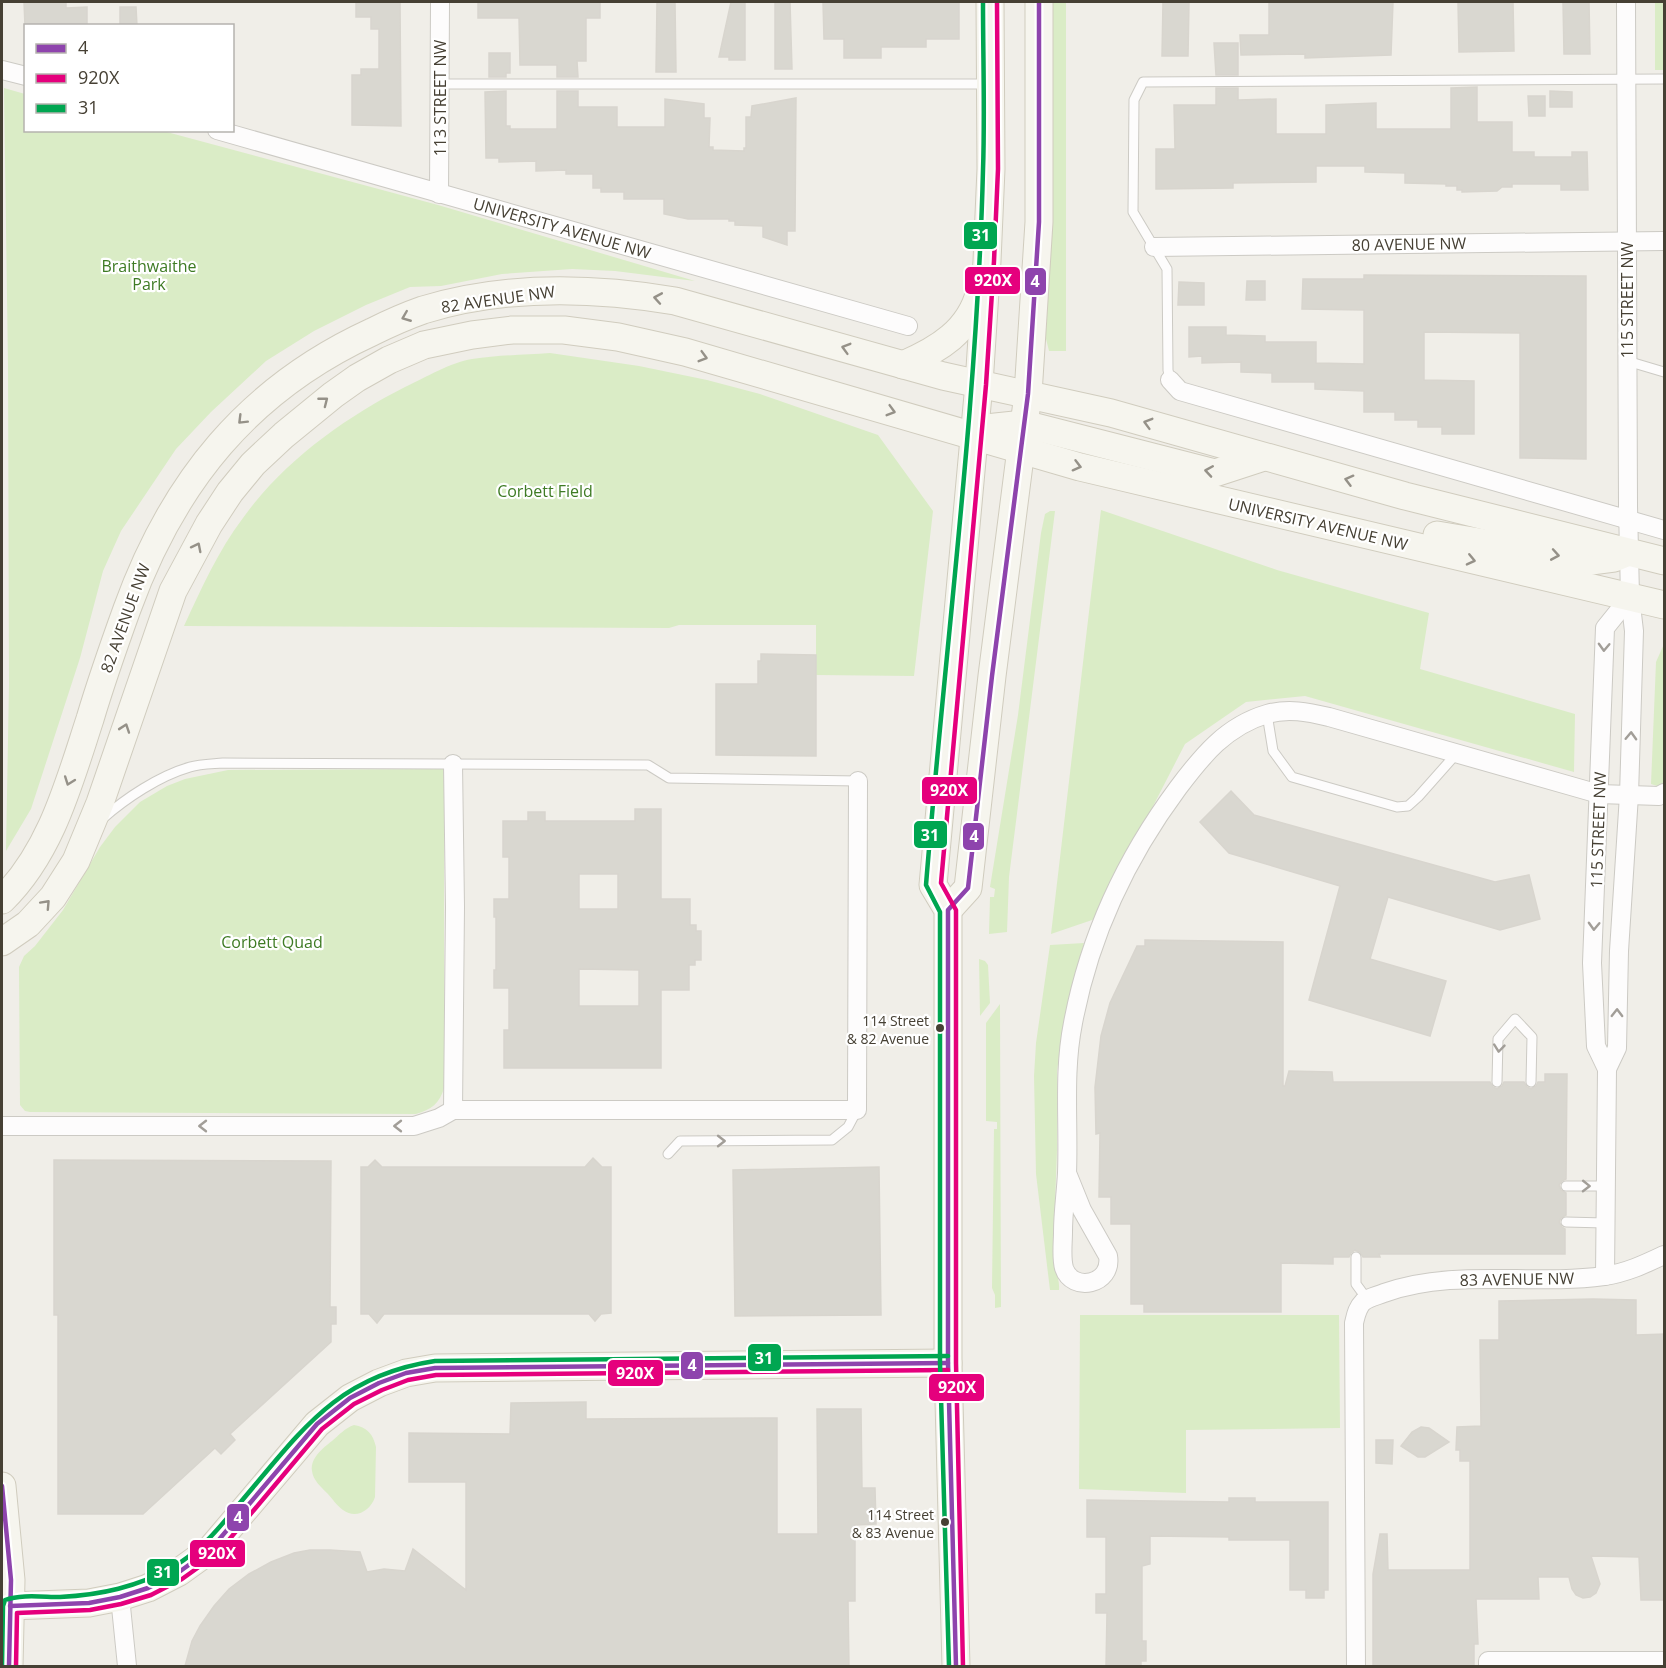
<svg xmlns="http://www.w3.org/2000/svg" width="1666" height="1668" font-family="'Open Sans',sans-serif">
	<rect width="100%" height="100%" fill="#f0eee8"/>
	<g fill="#daecc6">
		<polygon points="1052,2 1066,2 1066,351 1049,351 1045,335"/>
		<rect x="1655" y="2" width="9" height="68"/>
		<polygon points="4,88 25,94 26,130 163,131 438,205 695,281 615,271 572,269 502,274 441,286 410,287 366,305 314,331 266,361 211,412 176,449 121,531 103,571 80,658 31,809 6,851 9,684 8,365"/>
		<path d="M550,353L639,366L707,380L760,394L878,435L933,511L914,676L816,675V625H679L669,628L184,626C201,589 218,551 243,518C283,462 344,418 405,387C425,378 451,362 472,359C498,355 525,355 550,353Z"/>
		<polygon points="1101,510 1277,570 1429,613 1420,669 1575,714 1574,772 1305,696 1246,702 1185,744 1095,919 1051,934"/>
		<polygon points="1050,511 1055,511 1009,877 1007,932 989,934 990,897 994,897 995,889 990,887 1018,715 1041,533 1045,514"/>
		<polygon points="1664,644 1664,785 1657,786 1651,784 1656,662"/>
		<path d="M444,769V1088C440,1103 431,1110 416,1114L30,1112L25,1111L20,1105L19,967L24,956L35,946L63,910L100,847L115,827L140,802L167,786L185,779L228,770Z"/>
		<path d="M1084,943L1071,991L1062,1036L1057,1071V1150L1053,1257C1054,1269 1060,1278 1059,1290H1050L1036,1174L1034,1076L1036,1043L1050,945Z"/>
		<polygon points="979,959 985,961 988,965 990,1003 980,1016"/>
		<polygon points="1000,1004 1001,1307 995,1308 995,1295 992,1288 994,1129 997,1129 997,1122 986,1121 986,1023"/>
		<polygon points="1080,1315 1339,1315 1340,1428 1186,1430 1186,1493 1079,1489"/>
		<path d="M354,1425C367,1427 373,1434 376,1447L375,1497C371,1510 356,1520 343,1510C337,1506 332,1498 327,1493C321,1487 313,1480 312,1471C310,1458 323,1448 332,1441C339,1435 345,1428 354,1425Z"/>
	</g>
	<g fill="#d9d7d0" stroke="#d8d5ce" stroke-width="1.5" fill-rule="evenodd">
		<polygon points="24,2 66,2 66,8 87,7 87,26 25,26"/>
		<polygon points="356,2 400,2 401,126 352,125 352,75 361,75 361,69 379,69 379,29 371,29 371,17 356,17"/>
		<polygon points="478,2 600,2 600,18 586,18 586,61 577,61 578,77 557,77 557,65 520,65 519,18 478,18"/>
		<polygon points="657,2 675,2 676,72 656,72"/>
		<polygon points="731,2 745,2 745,60 729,60 729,57 719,57"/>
		<polygon points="775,2 790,2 792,69 775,69"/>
		<polygon points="823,2 959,2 959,39 926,39 926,47 881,47 881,58 844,58 844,39 824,39"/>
		<polygon points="1163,2 1189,2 1188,56 1162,56"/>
		<polygon points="1269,2 1393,2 1391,55 1305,58 1305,54 1241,55 1240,35 1269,35"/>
		<polygon points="1458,2 1513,2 1514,51 1459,52"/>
		<polygon points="1563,2 1589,2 1590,54 1564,54"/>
		<polygon points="120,7 136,7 137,26 120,26"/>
		<polygon points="1214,43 1238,43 1238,75 1216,75"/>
		<polygon points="489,53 510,53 510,73 506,73 506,77 489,77"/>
		<polygon points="1477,87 1477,122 1512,122 1512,152 1534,152 1534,157 1572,157 1572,152 1587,152 1588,190 1561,190 1561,184 1512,184 1512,187 1502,187 1497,191 1462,192 1462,190 1457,190 1457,186 1446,186 1446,184 1405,183 1405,173 1365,172 1365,166 1316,166 1316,182 1233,183 1233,188 1156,189 1156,149 1175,149 1174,105 1216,105 1216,88 1238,88 1238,100 1276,99 1276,134 1326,134 1326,105 1376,103 1376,129 1451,129 1451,88"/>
		<polygon points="506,91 506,126 510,126 510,129 557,129 557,91 578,91 578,107 617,107 617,127 665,127 665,99 704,104 704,118 710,118 709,147 713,147 713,150 744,151 744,148 746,148 746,117 751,117 752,106 796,98 795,231 787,231 787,245 763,237 763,226 735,225 735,221 729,221 729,219 688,219 664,214 664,199 624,199 624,192 601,192 601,188 593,188 593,174 566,174 566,170 536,171 536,161 499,162 499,158 486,158 485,92"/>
		<polygon points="1550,91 1572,92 1572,107 1550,107"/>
		<polygon points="1528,96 1545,96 1545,116 1529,116"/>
		<polygon points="1364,275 1586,276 1586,459 1520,458 1520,333 1424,332 1424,380 1474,381 1474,434 1442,434 1442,427 1418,427 1418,420 1395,420 1395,412 1364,412 1364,391 1315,389 1315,382 1272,382 1272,373 1241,372 1241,362 1202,363 1202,356 1189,357 1189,327 1226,327 1226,335 1265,336 1265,342 1316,342 1316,363 1364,364 1364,310 1302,309 1303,279 1364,279"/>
		<polygon points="1247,281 1265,281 1265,300 1246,300"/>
		<polygon points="1179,282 1204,283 1204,305 1178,305"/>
		<polygon points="761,654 816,655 816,756 716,755 716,684 758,684 758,661 761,661"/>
		<polygon points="1231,791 1254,815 1495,882 1529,875 1540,919 1500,930 1388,897 1370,959 1446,981 1430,1036 1309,1000 1340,886 1229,853 1200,822"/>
		<path d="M635,809H661V899H690V925H696V931H701V960H695V965H689V990H661V1068H504V1030H509V988H494V970H496V917H494V899H509V857H503V821H528V812H545V821H635ZM579,874H618V909H579ZM579,969L639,970V1006H579Z"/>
		<polygon points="1145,940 1283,942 1283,1086 1285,1086 1289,1071 1332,1072 1333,1082 1490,1082 1493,1087 1497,1089 1502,1086 1504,1082 1524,1082 1527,1087 1531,1089 1536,1086 1538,1082 1545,1082 1545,1074 1567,1074 1566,1179 1562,1181 1559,1185 1561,1190 1566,1193 1566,1215 1561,1218 1559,1222 1562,1227 1565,1229 1565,1254 1379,1254 1380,1257 1363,1257 1360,1252 1355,1250 1351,1253 1349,1257 1333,1257 1333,1264 1281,1263 1281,1312 1144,1312 1144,1304 1131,1304 1131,1224 1111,1224 1111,1197 1099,1197 1100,1133 1096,1134 1095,1087 1101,1036 1110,1003 1137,946 1145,946"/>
		<polygon points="593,1158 602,1167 611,1167 611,1313 601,1314 595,1321 589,1314 384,1314 377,1323 369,1314 361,1314 361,1167 368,1167 375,1160 382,1167 585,1167"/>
		<polygon points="54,1160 331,1161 330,1307 336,1307 336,1324 331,1324 331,1342 230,1434 235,1440 221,1454 215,1448 143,1514 58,1514 58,1315 54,1315"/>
		<polygon points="879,1167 881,1315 735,1316 733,1170"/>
		<polygon points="1593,1299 1636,1300 1636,1335 1665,1334 1665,1600 1641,1600 1639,1557 1591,1556 1600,1584 1596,1593 1590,1597 1583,1598 1576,1595 1572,1589 1569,1577 1538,1577 1539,1599 1476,1599 1478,1644 1474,1644 1474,1666 1373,1666 1373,1574 1380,1534 1387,1534 1388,1570 1470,1570 1470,1461 1460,1461 1460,1450 1456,1450 1457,1427 1481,1426 1480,1340 1499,1340 1499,1301"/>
		<polygon points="586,1402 586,1419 777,1418 777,1534 818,1534 817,1409 861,1409 862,1488 875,1488 876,1524 855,1525 855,1601 848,1601 849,1666 185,1666 192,1641 200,1626 214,1606 229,1589 249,1574 271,1562 294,1553 310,1550 330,1550 360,1552 367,1572 384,1569 405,1571 413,1549 466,1590 466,1482 409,1482 409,1433 510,1434 511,1403"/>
		<polygon points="1421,1427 1429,1428 1449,1442 1425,1457 1418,1457 1401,1446 1412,1432"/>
		<polygon points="1376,1440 1393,1440 1392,1464 1376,1463"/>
		<polygon points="1229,1498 1255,1498 1255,1502 1328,1502 1328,1590 1324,1590 1324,1598 1306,1598 1306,1590 1290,1590 1290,1540 1229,1540 1229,1537 1150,1536 1150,1564 1142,1566 1142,1641 1146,1641 1146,1661 1141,1661 1141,1666 1106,1666 1107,1613 1096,1613 1096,1594 1106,1594 1106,1537 1087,1537 1087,1500 1229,1502"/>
	</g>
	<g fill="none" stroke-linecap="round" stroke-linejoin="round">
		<defs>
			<g id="lane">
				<polyline points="440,84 988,84"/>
				<polyline points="1627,361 1664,372"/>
				<polyline points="1170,380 1168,370 1167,269 1133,212 1134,100 1143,82 1664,79"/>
				<polyline points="1267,714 1273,751 1292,777 1397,807 1408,806 1418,797 1457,753"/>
				<path d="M102,819C126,798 159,776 190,767C200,764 212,764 223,763L648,765L669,778L858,781"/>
				<polyline points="1497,1082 1498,1039 1515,1019 1532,1037 1531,1082"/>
				<polyline points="668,1154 680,1141 832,1140 848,1127 857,1110"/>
				<polyline points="1566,1186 1605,1186"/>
				<polyline points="1566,1222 1605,1223"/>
				<polyline points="1356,1257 1356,1284 1367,1299"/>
			</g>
			<g id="street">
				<polyline points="2,70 26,76"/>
				<polyline points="217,130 908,326"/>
				<polyline points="439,194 440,2"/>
				<polyline points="1154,247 1664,241"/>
				<polyline points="1170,380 1180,391 1664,530"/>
				<polyline points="1607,1069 1596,1046 1592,963 1605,628 1630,597"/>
				<polyline points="453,1110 455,907 453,764"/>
				<polyline points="2,1126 414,1126 439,1118 453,1110 857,1110 858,781"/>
				<path d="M1067,1173L1082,1210L1108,1256C1113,1285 1072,1293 1064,1268C1061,1257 1063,1243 1063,1232C1063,1212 1066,1193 1067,1173C1069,1123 1063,1073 1073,1023C1089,938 1126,858 1178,788C1202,756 1226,726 1267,714C1288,708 1308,712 1329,717L1599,794L1659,796L1664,793"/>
				<polyline points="1605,1276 1607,1069 1617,1048 1619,951 1629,795 1634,631 1630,597 1628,506 1626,2"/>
				<polyline points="120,1597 127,1666"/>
				<path d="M1356,1666L1354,1323C1356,1315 1357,1308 1363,1302C1369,1297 1377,1296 1384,1293C1454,1268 1531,1286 1604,1276C1626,1273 1645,1264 1664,1255"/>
				<polyline points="1488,1666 1488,1661 1664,1661"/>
			</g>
			<g id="secondary">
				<path d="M903,365C938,350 970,331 980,291"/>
				<polyline points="973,436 986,428 1024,424 1215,473 1264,457"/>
				<polyline points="1437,535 1591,561 1614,558 1626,553"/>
				<path d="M2,900C51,852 69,783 90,719C101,682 114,645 127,609C173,482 248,389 372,332C388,324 406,316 423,310C504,285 592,287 675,301L943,376L1111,413L1405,496L1664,561"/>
				<polyline points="948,910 968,888 992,676 1028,394 1039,222 1039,2"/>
				<polyline points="2,942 28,924 53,897 76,861 100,803 173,591 209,524 230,492 253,464 284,435 333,395 357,378 389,360 424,345 472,335 512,330 564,330 618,337 685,352 1080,467 1664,605"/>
				<polyline points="2,1486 11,1580 9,1666"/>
				<polyline points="10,1606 89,1603 120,1597 148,1588 179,1572 211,1549 317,1424 350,1398 379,1383 406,1373 435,1368 948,1363"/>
				<polyline points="956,1666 948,1363 948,910 933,885 979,384 987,261 991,169 990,2"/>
			</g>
		</defs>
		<use href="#lane" stroke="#cccac4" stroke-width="11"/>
		<use href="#street" stroke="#cccac4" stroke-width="20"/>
		<use href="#secondary" stroke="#d0ccbe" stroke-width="29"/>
		<use href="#lane" stroke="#fdfcfc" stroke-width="9"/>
		<use href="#street" stroke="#fdfcfc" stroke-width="18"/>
		<use href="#secondary" stroke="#f6f5ee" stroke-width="27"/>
		<defs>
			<g id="bus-1">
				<polyline points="2,1486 11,1580 9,1666"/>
				<polyline points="10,1606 89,1603 120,1597 148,1588 179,1572 211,1549 317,1424 350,1398 379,1383 406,1373 435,1368 948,1363"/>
				<polyline points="956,1666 948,1363 948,910 968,888 992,676 1028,394 1039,222 1039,2"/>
			</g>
			<g id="bus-2">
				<polyline points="16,1666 17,1613 90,1610 121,1604 151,1595 182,1579 217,1554 322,1429 354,1404 382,1390 408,1380 436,1375 948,1370"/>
				<polyline points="963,1666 956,1363 956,910 941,883 986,385 994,261 998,169 997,2"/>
			</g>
			<g id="bus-3">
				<path d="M2,1666L3,1606L5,1600C21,1594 43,1597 60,1597C101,1595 137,1587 173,1567C201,1551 219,1528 239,1504C300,1433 335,1376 435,1361L948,1356"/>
				<path d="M949,1666L940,1363V912L926,885C945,647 977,409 983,170C985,114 983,58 983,2"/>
			</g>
		</defs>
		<use href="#bus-1" stroke="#fff" stroke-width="9"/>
		<use href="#bus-2" stroke="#fff" stroke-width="9"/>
		<use href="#bus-3" stroke="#fff" stroke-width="9"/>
		<use href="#bus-1" stroke="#8e44ad" stroke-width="4.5"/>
		<use href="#bus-2" stroke="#e5007d" stroke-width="4.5"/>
		<use href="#bus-3" stroke="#00a651" stroke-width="4.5"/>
	</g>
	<defs><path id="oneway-chevron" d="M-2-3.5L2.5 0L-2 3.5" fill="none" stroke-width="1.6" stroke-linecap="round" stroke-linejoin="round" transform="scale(1.5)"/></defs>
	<g stroke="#959188">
		<use href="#oneway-chevron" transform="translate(658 298) rotate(-170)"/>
		<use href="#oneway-chevron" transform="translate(406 317) rotate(158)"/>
		<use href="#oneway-chevron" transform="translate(846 348) rotate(-164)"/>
		<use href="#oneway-chevron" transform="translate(703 357) rotate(16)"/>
		<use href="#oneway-chevron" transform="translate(324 401) rotate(-38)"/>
		<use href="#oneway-chevron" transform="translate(891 411) rotate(16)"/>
		<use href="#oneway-chevron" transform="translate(242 420) rotate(135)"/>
		<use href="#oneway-chevron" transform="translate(1148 423) rotate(-164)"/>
		<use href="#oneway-chevron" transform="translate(1077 466) rotate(15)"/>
		<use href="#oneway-chevron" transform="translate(1209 471) rotate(-171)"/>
		<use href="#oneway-chevron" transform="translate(1349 480) rotate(-165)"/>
		<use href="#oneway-chevron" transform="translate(197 547) rotate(-63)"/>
		<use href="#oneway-chevron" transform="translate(1555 555) rotate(10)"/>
		<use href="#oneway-chevron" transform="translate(1471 560) rotate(13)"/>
		<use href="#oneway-chevron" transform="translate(125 728) rotate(-71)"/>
		<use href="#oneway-chevron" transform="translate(69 781) rotate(110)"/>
		<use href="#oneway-chevron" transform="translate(46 904) rotate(-47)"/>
	</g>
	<g stroke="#a29e98">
		<use href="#oneway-chevron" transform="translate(1604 647) rotate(92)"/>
		<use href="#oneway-chevron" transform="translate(1631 736) rotate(-88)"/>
		<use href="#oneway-chevron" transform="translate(1594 926) rotate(92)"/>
		<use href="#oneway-chevron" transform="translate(1617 1013) rotate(-89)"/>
		<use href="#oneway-chevron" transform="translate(1499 1048) rotate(96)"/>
		<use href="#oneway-chevron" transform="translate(203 1126) rotate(180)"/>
		<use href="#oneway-chevron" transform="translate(398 1126) rotate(180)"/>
		<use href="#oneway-chevron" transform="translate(721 1141)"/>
		<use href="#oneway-chevron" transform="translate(1586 1186) rotate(1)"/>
	</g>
	<g fill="#464034" stroke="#fff" stroke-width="2">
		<circle cx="940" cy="1028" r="5"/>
		<circle cx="945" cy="1522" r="5"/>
	</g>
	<g text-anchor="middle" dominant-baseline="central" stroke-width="4.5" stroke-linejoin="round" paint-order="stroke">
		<g font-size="14" fill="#464034" stroke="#fff" text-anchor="end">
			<text x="929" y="1020">114 Street<tspan x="929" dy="18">&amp; 82 Avenue</tspan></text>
			<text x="934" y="1514">114 Street<tspan x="934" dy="18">&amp; 83 Avenue</tspan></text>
		</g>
		<g font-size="16" fill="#464034" stroke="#fff">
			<text transform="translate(440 98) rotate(-90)">113 STREET NW</text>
			<text transform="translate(562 228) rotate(16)">UNIVERSITY AVENUE NW</text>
			<text transform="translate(1409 244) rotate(-1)">80 AVENUE NW</text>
			<text transform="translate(498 299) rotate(-8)">82 AVENUE NW</text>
			<text transform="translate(1627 300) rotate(-90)">115 STREET NW</text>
			<text transform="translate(1318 524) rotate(13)">UNIVERSITY AVENUE NW</text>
			<text transform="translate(125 618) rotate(-70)">82 AVENUE NW</text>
			<text transform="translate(1598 830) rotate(-88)">115 STREET NW</text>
			<text transform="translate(1517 1279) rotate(-1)">83 AVENUE NW</text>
		</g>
		<g font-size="16" fill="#3e7b24" stroke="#fff">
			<text x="149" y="266">Braithwaithe<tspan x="149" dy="18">Park</tspan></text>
			<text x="545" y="491">Corbett Field</text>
			<text x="272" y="942">Corbett Quad</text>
		</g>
	</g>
	<g stroke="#fff" stroke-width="2">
		<rect x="963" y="221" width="35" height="29" rx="6" fill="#00a651"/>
		<rect x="964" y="266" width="57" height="29" rx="6" fill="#e5007d"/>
		<rect x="1024" y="267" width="23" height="29" rx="6" fill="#8e44ad"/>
		<rect x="921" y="776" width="57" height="29" rx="6" fill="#e5007d"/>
		<rect x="913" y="820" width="35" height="29" rx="6" fill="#00a651"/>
		<rect x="962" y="822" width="23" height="29" rx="6" fill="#8e44ad"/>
		<rect x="747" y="1343" width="35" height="29" rx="6" fill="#00a651"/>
		<rect x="680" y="1351" width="24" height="29" rx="6" fill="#8e44ad"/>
		<rect x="607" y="1359" width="57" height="28" rx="6" fill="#e5007d"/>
		<rect x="928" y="1373" width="57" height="29" rx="6" fill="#e5007d"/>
		<rect x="226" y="1503" width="24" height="29" rx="6" fill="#8e44ad"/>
		<rect x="189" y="1539" width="57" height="29" rx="6" fill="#e5007d"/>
		<rect x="146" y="1558" width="34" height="29" rx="6" fill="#00a651"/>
	</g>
	<g font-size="16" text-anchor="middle" font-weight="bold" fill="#fff">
		<text x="981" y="241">31</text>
		<text x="993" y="286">920X</text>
		<text x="1035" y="287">4</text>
		<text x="949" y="796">920X</text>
		<text x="930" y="841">31</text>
		<text x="974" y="842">4</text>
		<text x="764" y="1364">31</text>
		<text x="692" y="1371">4</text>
		<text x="635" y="1379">920X</text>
		<text x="957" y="1393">920X</text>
		<text x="238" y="1523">4</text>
		<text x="217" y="1559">920X</text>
		<text x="163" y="1578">31</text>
	</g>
	<rect width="1666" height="1668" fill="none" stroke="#464034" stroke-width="6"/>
	<rect x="24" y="24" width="210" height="108" fill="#ffffff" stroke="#b5b3ae" stroke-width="1.5"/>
	<rect x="36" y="44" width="30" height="9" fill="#8e44ad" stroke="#b5b3ae" stroke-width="1.5"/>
	<text x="78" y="54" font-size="18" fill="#464034">4</text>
	<rect x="36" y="74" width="30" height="9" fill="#e5007d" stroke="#b5b3ae" stroke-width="1.5"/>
	<text x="78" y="84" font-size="18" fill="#464034">920X</text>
	<rect x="36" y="104" width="30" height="9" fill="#00a651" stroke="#b5b3ae" stroke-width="1.5"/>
	<text x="78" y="114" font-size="18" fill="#464034">31</text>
</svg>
